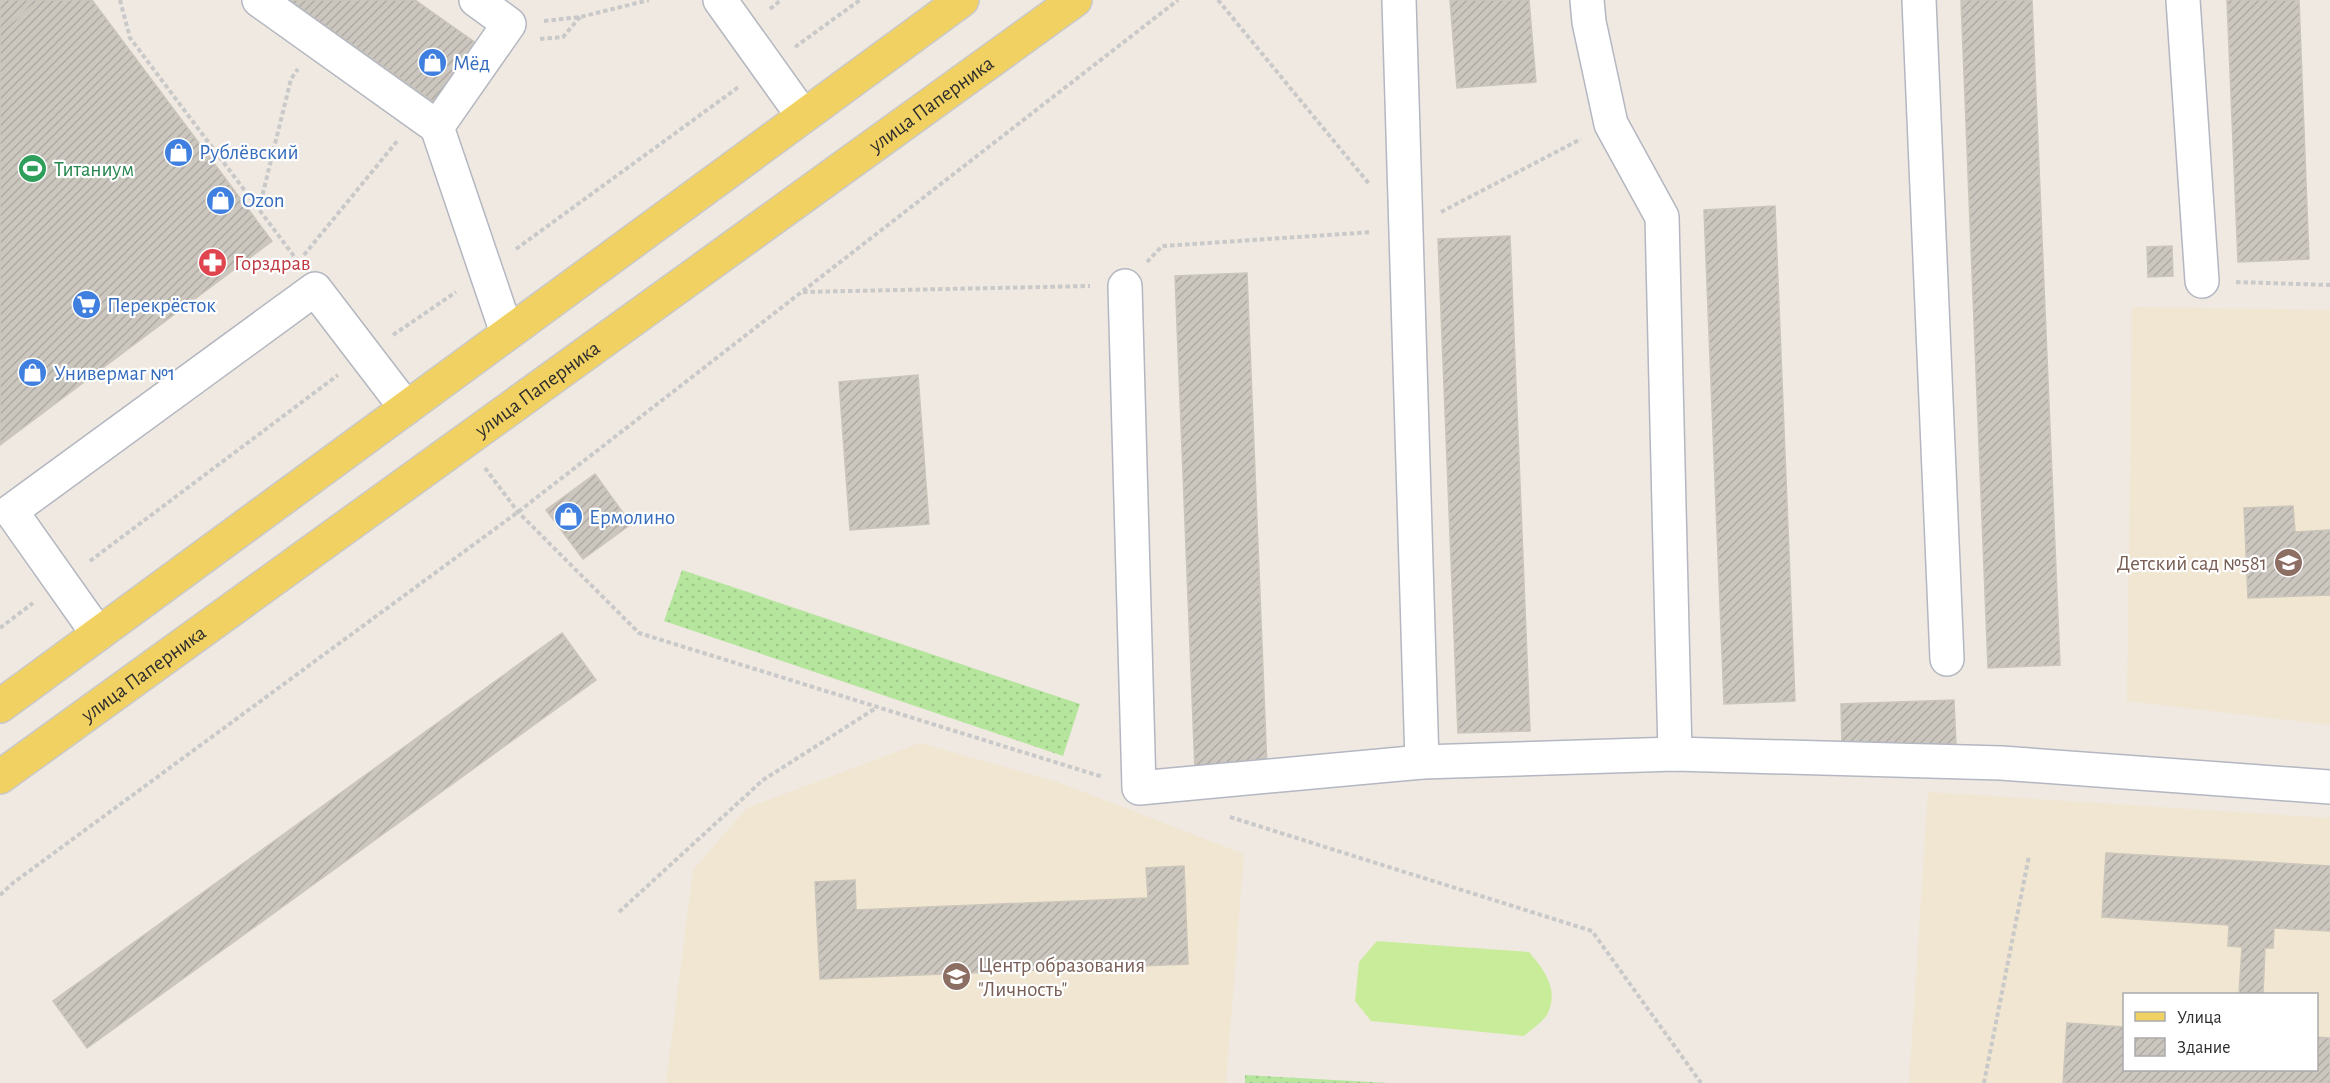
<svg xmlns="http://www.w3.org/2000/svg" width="2330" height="1083" font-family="'Alegreya Sans',sans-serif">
	<defs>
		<pattern id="grass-dots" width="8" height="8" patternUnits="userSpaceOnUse" patternTransform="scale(1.5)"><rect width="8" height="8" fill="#b6e59e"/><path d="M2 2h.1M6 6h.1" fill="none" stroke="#9dc588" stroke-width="1.8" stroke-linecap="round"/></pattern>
		<pattern id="building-hatch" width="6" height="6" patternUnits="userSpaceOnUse" patternTransform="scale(1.5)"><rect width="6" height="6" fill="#cbc7bf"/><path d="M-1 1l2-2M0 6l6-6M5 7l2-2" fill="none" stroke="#afaba4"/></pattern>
	</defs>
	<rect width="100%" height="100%" fill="#efe9e1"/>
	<g fill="#f0e6d1" fill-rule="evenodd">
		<polygon points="2132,307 2330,310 2330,725 2127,701"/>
		<polygon points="920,743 1055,781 1244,854 1226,1083 666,1083 693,870 747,808"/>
		<path d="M1928,792L2330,818V1083H1909ZM2124,994H2316V1070H2124Z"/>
	</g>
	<g fill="url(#grass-dots)">
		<polygon points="682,570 1080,704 1063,756 664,621"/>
		<polygon points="1245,1075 1389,1083 1245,1083"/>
	</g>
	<path fill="#c9ec9a" d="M1377,941L1529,952C1544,970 1559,988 1548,1013C1544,1021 1531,1030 1524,1036L1371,1021L1355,1001L1359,962Z"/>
	<g fill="url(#building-hatch)" stroke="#cbc5ba" stroke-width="1.5">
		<polygon points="0,0 40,0 0,30"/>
		<polygon points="42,0 92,0 272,241 0,445 0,31"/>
		<polygon points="289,0 415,0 480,46 438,105"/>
		<polygon points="1450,0 1529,0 1536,82 1457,88"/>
		<polygon points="1961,0 2032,0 2060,665 1988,668"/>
		<polygon points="2227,0 2299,0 2309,259 2238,262"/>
		<polygon points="1775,206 1795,701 1724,704 1704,210"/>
		<polygon points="1510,236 1530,731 1458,733 1438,239"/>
		<polygon points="2172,246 2173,276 2148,277 2147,247"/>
		<polygon points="1247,273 1267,768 1195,771 1175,276"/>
		<polygon points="918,375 929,524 850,530 839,382"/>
		<polygon points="595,474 631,524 583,559 546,510"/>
		<polygon points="2293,506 2295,532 2330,530 2330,595 2248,598 2244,508"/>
		<polygon points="562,633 596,680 87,1048 53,1001"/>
		<polygon points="1954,700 1956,744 1842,748 1841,704"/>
		<polygon points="2106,853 2330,866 2330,931 2274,928 2273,948 2265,948 2263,994 2239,994 2242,947 2228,946 2229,925 2102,917"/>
		<polygon points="1184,866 1188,964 820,979 815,882 855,880 856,910 1148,898 1146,868"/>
		<polygon points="2067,1023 2124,1027 2124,1070 2316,1070 2316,1037 2330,1038 2330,1083 2063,1083"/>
	</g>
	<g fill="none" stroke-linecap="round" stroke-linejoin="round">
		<defs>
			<g id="minor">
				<polyline points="259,0 437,127 509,24 476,0"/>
				<polyline points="720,0 803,116"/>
				<polyline points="1399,0 1422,762"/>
				<polyline points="1587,0 1589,22 1611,124 1662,217 1675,754"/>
				<polyline points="1919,0 1947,659"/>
				<polyline points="2183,0 2202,281"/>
				<polyline points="437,127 507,333"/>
				<polyline points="1125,286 1139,788 1422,762 1675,754 2001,763 2330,787"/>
				<polyline points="98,634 11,511 315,289 406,408"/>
			</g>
			<g id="major">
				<polyline points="0,706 962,0"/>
				<path id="s1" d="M0,777L1075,0"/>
			</g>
		</defs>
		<use href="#minor" stroke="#b4b7c1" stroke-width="36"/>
		<use href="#major" stroke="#c9c9c9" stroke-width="36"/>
		<g stroke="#c9c9c9" stroke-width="4" stroke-dasharray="4.5 3" stroke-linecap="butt">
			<polyline points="120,0 130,38 297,260"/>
			<polyline points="1218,0 1370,185"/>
			<polyline points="770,9 781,0"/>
			<polyline points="544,21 580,17 649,0"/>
			<polyline points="540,39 563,37 580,17"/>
			<polyline points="795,47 860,0"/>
			<polyline points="259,209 291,79 298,69"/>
			<polyline points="1441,212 1581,139"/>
			<polyline points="516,249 740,86"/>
			<polyline points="304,255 398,140"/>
			<polyline points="1147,262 1162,246 1372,232"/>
			<polyline points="2236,282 2330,285"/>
			<polyline points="803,292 1090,286"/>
			<polyline points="393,335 456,292"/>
			<polyline points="485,468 518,512 639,633 1103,777"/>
			<polyline points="90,561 338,375"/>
			<polyline points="0,628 33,603"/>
			<polyline points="1230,817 1592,931 1701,1083"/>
			<polyline points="0,895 13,883 518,512 1178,0"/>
			<polyline points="619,912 763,780 876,708"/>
			<polyline points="1984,1083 2029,856"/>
		</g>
		<use href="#minor" stroke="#fff" stroke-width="33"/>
		<use href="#major" stroke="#f2d163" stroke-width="33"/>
	</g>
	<defs>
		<symbol id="shop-disc" viewBox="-11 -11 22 22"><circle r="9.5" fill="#3f7fe0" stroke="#fff"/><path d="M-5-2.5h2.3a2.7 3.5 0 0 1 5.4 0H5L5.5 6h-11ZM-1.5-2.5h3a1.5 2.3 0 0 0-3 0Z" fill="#fff"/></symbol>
		<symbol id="stadium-disc" viewBox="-11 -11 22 22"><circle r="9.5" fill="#2e9e5b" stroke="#fff"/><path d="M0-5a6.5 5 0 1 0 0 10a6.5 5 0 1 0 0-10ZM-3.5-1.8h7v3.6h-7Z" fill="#fff"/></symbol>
		<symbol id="pharmacy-disc" viewBox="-11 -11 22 22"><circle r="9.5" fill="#e0444e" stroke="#fff"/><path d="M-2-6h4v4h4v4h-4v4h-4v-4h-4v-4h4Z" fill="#fff"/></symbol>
		<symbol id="supermarket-disc" viewBox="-11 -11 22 22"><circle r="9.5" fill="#3f7fe0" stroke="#fff"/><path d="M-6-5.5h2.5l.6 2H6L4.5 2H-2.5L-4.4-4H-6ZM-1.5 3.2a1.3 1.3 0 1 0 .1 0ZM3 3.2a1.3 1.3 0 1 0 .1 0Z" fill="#fff"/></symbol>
		<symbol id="school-disc" viewBox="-11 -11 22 22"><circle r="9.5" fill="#8d6e63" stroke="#fff"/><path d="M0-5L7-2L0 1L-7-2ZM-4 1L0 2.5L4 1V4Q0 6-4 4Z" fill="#fff"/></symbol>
	</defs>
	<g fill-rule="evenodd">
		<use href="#shop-disc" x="416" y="46" width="33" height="33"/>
		<use href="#shop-disc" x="162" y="136" width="33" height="33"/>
		<use href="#stadium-disc" x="16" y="152" width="33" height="33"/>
		<use href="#shop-disc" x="204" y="184" width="33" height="33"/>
		<use href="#pharmacy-disc" x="196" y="246" width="33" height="33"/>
		<use href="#supermarket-disc" x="70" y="288" width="33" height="33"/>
		<use href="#shop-disc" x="16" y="356" width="33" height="33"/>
		<use href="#shop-disc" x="552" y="500" width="33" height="33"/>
		<use href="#school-disc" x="2272" y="546" width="33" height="33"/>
		<use href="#school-disc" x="940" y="960" width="33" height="33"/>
	</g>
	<g text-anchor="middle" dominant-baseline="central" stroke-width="4.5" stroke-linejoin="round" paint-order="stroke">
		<g font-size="21" fill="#366cbe" stroke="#fff" text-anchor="start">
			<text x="453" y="63">Мёд</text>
			<text x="199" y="152">Рублёвский</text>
			<text x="242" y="200">Ozon</text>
			<text x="107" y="305">Перекрёсток</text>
			<text x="54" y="373">Универмаг №1</text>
			<text x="589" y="517">Ермолино</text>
		</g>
		<g font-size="21" fill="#2e2e2e" stroke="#fff">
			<text stroke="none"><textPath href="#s1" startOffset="1149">улица Паперника</textPath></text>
			<text stroke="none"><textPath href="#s1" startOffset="663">улица Паперника</textPath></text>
			<text stroke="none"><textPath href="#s1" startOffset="177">улица Паперника</textPath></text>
		</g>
		<g font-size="21" fill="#27864d" stroke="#fff" text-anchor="start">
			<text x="54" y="169">Титаниум</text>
		</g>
		<g font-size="21" fill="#be3a42" stroke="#fff" text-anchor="start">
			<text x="234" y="263">Горздрав</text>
		</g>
		<g font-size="21" fill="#785e54" stroke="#fff" text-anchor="end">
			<text x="2267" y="563">Детский сад №581</text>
			<text x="978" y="965" text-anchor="start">Центр образования<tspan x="978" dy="24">"Личность"</tspan></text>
		</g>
	</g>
	<rect x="2123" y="993" width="195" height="78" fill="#ffffff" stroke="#ababab" stroke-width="1.5"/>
	<rect x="2135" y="1012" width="30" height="9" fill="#f2d163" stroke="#ababab" stroke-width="1.5"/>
	<text x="2177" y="1023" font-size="18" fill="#2e2e2e">Улица</text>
	<rect x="2135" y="1038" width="30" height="18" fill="url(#building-hatch)" stroke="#ababab" stroke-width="1.5"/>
	<text x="2177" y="1053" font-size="18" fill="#2e2e2e">Здание</text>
</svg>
